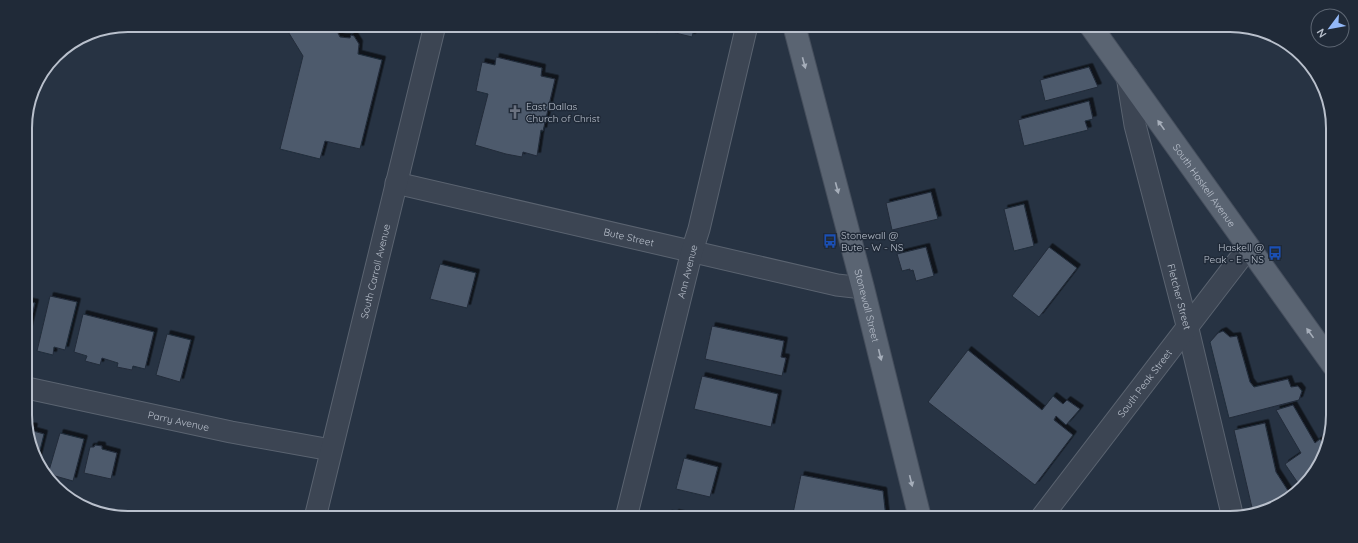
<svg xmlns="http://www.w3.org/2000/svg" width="1358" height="543" font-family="Quicksand,sans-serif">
	<defs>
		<filter id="shadow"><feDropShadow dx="3.5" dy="-3.5" stdDeviation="0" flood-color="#0009"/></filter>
	</defs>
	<rect width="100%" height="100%" fill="#273343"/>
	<g fill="#4e5a6c" stroke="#222c3a" filter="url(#shadow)">
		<polygon points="284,25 334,25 340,37 350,38 351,35 354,36 359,44 358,54 382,60 360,149 325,141 320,159 280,149 303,56"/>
		<polygon points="638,25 701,25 699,31 694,29 692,37 659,29 658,33 638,28"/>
		<polygon points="496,57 542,68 541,76 555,79 543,131 541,130 537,156 523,152 522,157 506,154 475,145 488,94 476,91 482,62 495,65"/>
		<polygon points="1089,67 1098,87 1045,101 1040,80"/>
		<polygon points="1089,101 1093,119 1085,121 1088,130 1024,146 1018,120"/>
		<polygon points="931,192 938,219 892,230 886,203"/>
		<polygon points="1024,204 1034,246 1014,251 1004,209"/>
		<polygon points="926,247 934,276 916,281 913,270 910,271 910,269 902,271 897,254"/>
		<polygon points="1049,247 1077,268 1039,317 1012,296"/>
		<polygon points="440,264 476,273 467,308 430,299"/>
		<polygon points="50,296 77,302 65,350 54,347 53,355 37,351"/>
		<polygon points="26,301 35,303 26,340"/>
		<polygon points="83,314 154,332 145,369 133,366 132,370 117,367 118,363 102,358 100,365 85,361 87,356 74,352"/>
		<polygon points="712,326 784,341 781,357 786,358 782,376 705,359"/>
		<polygon points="1223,331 1230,337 1237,336 1250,382 1254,387 1288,379 1291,387 1298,386 1302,391 1299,400 1229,418 1210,342 1218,333"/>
		<polygon points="167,334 191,340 180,382 156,375"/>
		<polygon points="968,350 1042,410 1053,396 1063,404 1067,400 1080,409 1066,425 1056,416 1054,420 1073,435 1035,485 928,402"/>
		<polygon points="702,376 778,394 771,427 694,409"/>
		<polygon points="1293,405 1315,443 1320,439 1327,449 1300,486 1285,464 1301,453 1276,410"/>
		<polygon points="1265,423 1276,472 1292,497 1253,512 1234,430"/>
		<polygon points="27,426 34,427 33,431 44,434 38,458 27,435"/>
		<polygon points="60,433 84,439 73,481 48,474"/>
		<polygon points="95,445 102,446 102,449 117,453 111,479 84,473 90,447 94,447"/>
		<polygon points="684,458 718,467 710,497 676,489"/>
		<polygon points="801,475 883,491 886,518 792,518"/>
		<polygon points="675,513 697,518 667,518 668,514 675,515"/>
	</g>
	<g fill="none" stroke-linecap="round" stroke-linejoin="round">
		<defs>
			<g id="minor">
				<path id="s1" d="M1127,76L1135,125L1188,329L1233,518"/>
				<path id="s2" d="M396,183L837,285L863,288"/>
				<path id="s3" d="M27,388L231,432L331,450"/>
				<path id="s4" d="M315,518L435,25"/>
				<path id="s5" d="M626,518L692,251L699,229L747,25"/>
				<path id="s6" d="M1041,518L1248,248"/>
			</g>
			<g id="major">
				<path id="s7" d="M794,25L863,288L920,518"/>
				<path id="s8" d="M1090,25L1333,365"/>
			</g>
		</defs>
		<use href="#minor" stroke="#5a6370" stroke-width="23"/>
		<use href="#major" stroke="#454e5c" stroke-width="24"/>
		<use href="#minor" stroke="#3c4553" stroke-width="21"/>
		<use href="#major" stroke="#5a6472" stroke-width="22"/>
	</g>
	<defs><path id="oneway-solid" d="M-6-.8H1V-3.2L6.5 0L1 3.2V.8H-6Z"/></defs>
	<g fill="#a6aeba">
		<use href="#oneway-solid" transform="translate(804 63) rotate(75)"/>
		<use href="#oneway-solid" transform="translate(1161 125) rotate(-125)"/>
		<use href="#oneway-solid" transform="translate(837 188) rotate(75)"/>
		<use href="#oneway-solid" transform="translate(1310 333) rotate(-126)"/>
		<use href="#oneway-solid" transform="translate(880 355) rotate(76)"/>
		<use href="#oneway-solid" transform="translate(911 481) rotate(76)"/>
	</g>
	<defs>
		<symbol id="church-bare" viewBox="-9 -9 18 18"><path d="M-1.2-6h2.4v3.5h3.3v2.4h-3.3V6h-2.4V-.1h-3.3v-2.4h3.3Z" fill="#6b7280" stroke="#202a38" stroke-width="2.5" paint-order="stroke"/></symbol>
		<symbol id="bus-bare" viewBox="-9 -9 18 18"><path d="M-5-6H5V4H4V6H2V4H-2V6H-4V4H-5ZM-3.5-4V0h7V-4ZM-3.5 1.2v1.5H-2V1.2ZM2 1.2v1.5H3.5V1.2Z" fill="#1a4fb4" stroke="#202a38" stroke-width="2.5" paint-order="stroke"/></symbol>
	</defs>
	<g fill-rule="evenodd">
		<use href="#church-bare" x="505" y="102" width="20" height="20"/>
		<use href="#bus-bare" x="820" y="231" width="20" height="20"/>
		<use href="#bus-bare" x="1265" y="243" width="20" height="20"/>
	</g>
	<g text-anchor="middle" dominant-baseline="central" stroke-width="3" stroke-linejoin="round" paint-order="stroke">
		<g font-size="10" fill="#b9c0cc" stroke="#202a38" text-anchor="start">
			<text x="526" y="106">East Dallas<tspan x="526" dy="12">Church of Christ</tspan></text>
			<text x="841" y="235">Stonewall @<tspan x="841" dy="12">Bute - W - NS</tspan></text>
			<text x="1264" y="247" text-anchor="end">Haskell @<tspan x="1264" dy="12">Peak - E - NS</tspan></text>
		</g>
		<g font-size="10" fill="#b9c0cc" stroke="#202a38">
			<text stroke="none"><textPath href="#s8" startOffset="197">South Haskell Avenue</textPath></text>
			<text stroke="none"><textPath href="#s2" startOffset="239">Bute Street</textPath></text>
			<text stroke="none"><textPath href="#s4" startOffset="254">South Carroll Avenue</textPath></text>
			<text stroke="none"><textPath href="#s5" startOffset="254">Ann Avenue</textPath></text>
			<text stroke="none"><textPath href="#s1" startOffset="227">Fletcher Street</textPath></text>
			<text stroke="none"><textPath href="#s7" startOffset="290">Stonewall Street</textPath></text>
			<text stroke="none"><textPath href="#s6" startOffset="170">South Peak Street</textPath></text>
			<text stroke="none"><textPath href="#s3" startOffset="155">Parry Avenue</textPath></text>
		</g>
	</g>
	<path d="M0 0H1358V543H0ZM128 32H1230A96 96 0 0 1 1326 128V415A96 96 0 0 1 1230 511H128A96 96 0 0 1 32 415V128A96 96 0 0 1 128 32Z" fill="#202a38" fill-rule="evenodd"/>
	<path fill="none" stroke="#b9c0cc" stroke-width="2" d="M128 32H1230A96 96 0 0 1 1326 128V415A96 96 0 0 1 1230 511H128A96 96 0 0 1 32 415V128A96 96 0 0 1 128 32Z"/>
	<g transform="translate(1330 28) rotate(238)"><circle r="19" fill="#202a38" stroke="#5d6673"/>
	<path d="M0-3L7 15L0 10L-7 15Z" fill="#93b8f7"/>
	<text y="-6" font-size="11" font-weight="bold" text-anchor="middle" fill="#b9c0cc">N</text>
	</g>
</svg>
